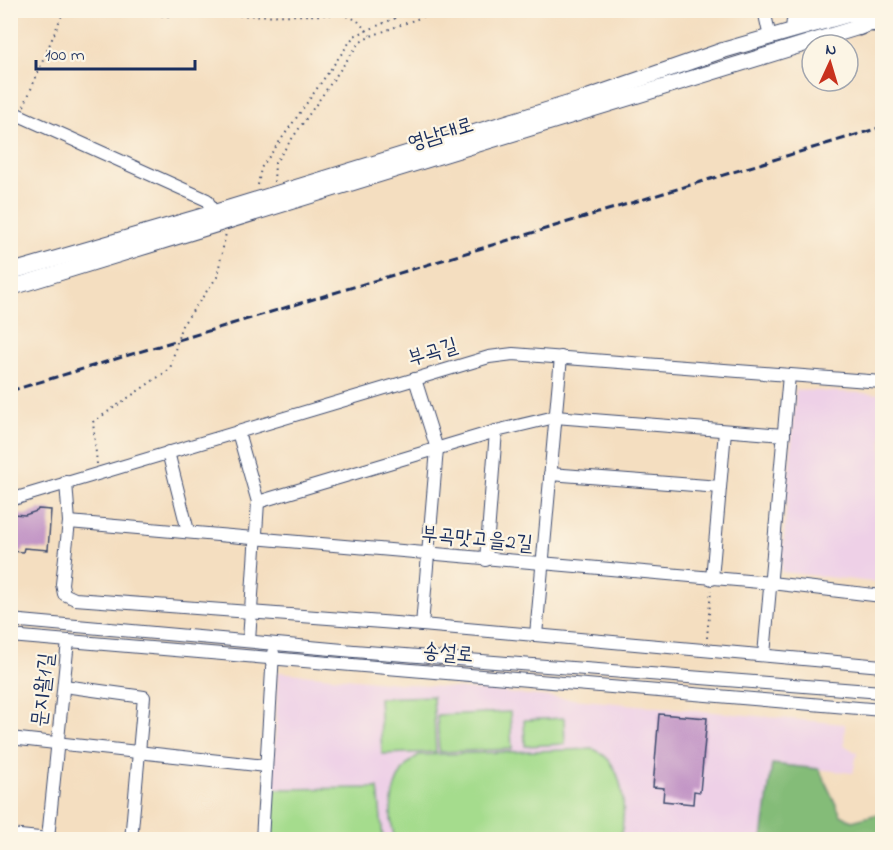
<svg xmlns="http://www.w3.org/2000/svg" width="893" height="850" font-family="'Indie Flower','Poor Story',sans-serif">
	<rect width="100%" height="100%" fill="#fcf5e5"/>
	<filter id="ink" filterUnits="userSpaceOnUse"><feTurbulence type="fractalNoise" baseFrequency=".0167" numOctaves="2"/><feDisplacementMap in="SourceGraphic" scale="12" xChannelSelector="R" yChannelSelector="G"/><feConvolveMatrix kernelMatrix="1 2 1 2 8 2 1 2 1" color-interpolation-filters="sRGB"/></filter>
	<filter id="wash" filterUnits="userSpaceOnUse"><feTurbulence type="fractalNoise" baseFrequency=".008" numOctaves="4" result="noise"/><feDisplacementMap in="SourceGraphic" scale="24" xChannelSelector="R" yChannelSelector="G"/><feGaussianBlur stdDeviation="1.35" result="paint"/><feColorMatrix in="noise" values="0 0 0 0 0 0 0 0 0 0 0 0 0 0 0 0 0 1.4 0 .05"/><feComposite in="paint" operator="in"/></filter>
	<g filter="url(#wash)">
		<rect width="100%" height="100%" fill="#f4dec0"/>
		<g fill="#eed0e7">
			<polygon points="796,390 882,394 882,583 781,572"/>
			<polygon points="278,672 845,724 844,745 857,753 853,773 772,764 762,839 271,840"/>
		</g>
		<g fill="#a5dc8d" stroke="#608676" stroke-width="1.5">
			<polygon points="433,696 436,752 382,754 379,698"/>
			<polygon points="510,712 512,749 439,752 437,715"/>
			<polygon points="564,718 565,744 525,746 524,720"/>
			<path d="M593,749C625,761 627,811 620,839H395C386,810 392,771 419,755Z"/>
			<polygon points="378,788 383,839 271,839 274,789"/>
		</g>
		<polygon fill="#84bc78" stroke="#50766b" stroke-width="1.5" points="772,764 819,769 841,815 852,821 882,813 882,839 762,839"/>
		<g id="blocks">
			<g fill="#c396c6">
				<polygon points="38,509 51,510 48,550 24,548 23,552 11,551 13,514 25,515 37,511"/>
				<polygon points="659,714 707,718 700,792 694,791 693,804 663,801 664,788 653,787"/>
			</g>
		</g>
	</g>
	<g filter="url(#ink)">
		<use href="#blocks" fill-opacity="0" stroke="#3c496d" stroke-width="1.5"/>
		<g fill="none" stroke-linecap="round" stroke-linejoin="round">
			<defs>
				<g id="minor">
					<polyline points="764,10 769,33"/>
					<polyline points="10,111 207,200 213,213"/>
					<polyline points="415,379 437,449 422,625"/>
					<polyline points="238,432 258,502 249,641"/>
					<polyline points="168,452 188,531"/>
					<polyline points="550,474 720,487"/>
					<polyline points="66,482 69,522 62,584 64,594 75,599 422,625 882,666"/>
					<polyline points="10,500 489,357 513,354 882,382"/>
					<polyline points="258,502 496,431 555,417 784,435"/>
					<polyline points="69,522 771,583 882,596"/>
					<polyline points="486,560 496,431"/>
					<polyline points="712,579 725,431"/>
					<polyline points="10,620 354,651 882,692"/>
					<polyline points="536,635 561,357"/>
					<polyline points="10,636 882,710"/>
					<polyline points="764,655 789,375"/>
					<polyline points="64,686 144,697 131,840"/>
					<polyline points="10,738 265,766"/>
					<polyline points="10,835 59,840"/>
					<polyline points="48,838 68,641"/>
					<polyline points="262,840 273,653"/>
				</g>
				<g id="major">
					<polyline points="794,23 818,10"/>
					<polyline points="10,272 213,213 580,100 721,51 864,10"/>
					<polyline points="10,288 882,20"/>
				</g>
				<g id="highway">
					<polyline points="857,10 859,27"/>
					<polyline points="871,10 873,23"/>
				</g>
			</defs>
			<use href="#minor" stroke="#3c496d" stroke-width="14"/>
			<use href="#major" stroke="#3c496d" stroke-width="17"/>
			<use href="#highway" stroke="#3c496d" stroke-width="19"/>
			<g stroke="#3c496d" stroke-width="2" stroke-dasharray="1.5 4.5" stroke-linecap="butt">
				<polyline points="138,10 164,16 344,15 357,20 370,35"/>
				<polyline points="389,10 391,19"/>
				<polyline points="24,106 64,10"/>
				<polyline points="10,142 17,125"/>
				<polyline points="274,182 275,163 359,43 371,36 441,10"/>
				<polyline points="258,185 261,168 354,36 414,10"/>
				<polyline points="97,464 93,422 170,369 181,327 217,277 226,233"/>
				<polyline points="707,638 711,590"/>
			</g>
			<use href="#minor" stroke="#fff" stroke-width="12"/>
			<use href="#major" stroke="#fff" stroke-width="15"/>
			<use href="#highway" stroke="#fff" stroke-width="16"/>
			<polyline stroke="#1b2f5e" stroke-width="3" stroke-dasharray="9 4.5" stroke-linecap="butt" points="10,391 882,127"/>
		</g>
	</g>
	<g text-anchor="middle" dominant-baseline="central" stroke-width="4.5" stroke-linejoin="round" paint-order="stroke">
		<g font-size="21" fill="#1b2f5e" stroke="#fcf5e5">
			<text transform="translate(441 135) rotate(-17)">영남대로</text>
			<text transform="translate(433 353) rotate(-17)">부곡길</text>
			<text transform="translate(477 540) rotate(5)">부곡맛고을2길</text>
			<text transform="translate(448 654) rotate(5)">송설로</text>
			<text transform="translate(44 690) rotate(-84)">문지왈1길</text>
		</g>
	</g>
	<rect width="893" height="850" fill="none" stroke="#fcf5e5" stroke-width="36"/>
	<g transform="translate(830 63) rotate(4)"><circle r="28" fill="#fcf5e5" stroke="#a2a6af" stroke-width="1.5"/>
	<path d="M0-4.5L10 22L0 15L-10 22Z" fill="#c8321e"/>
	<text y="-9" font-size="16" font-weight="bold" text-anchor="middle" fill="#1b2f5e">N</text>
	</g>
	<path d="M36 60v9h159v-9" fill="none" stroke="#1b2f5e" stroke-width="3"/>
	<text x="45" y="60" font-size="18" fill="#1b2f5e" stroke="#fcf5e5" stroke-width="4.5" paint-order="stroke">100 m</text>
</svg>
